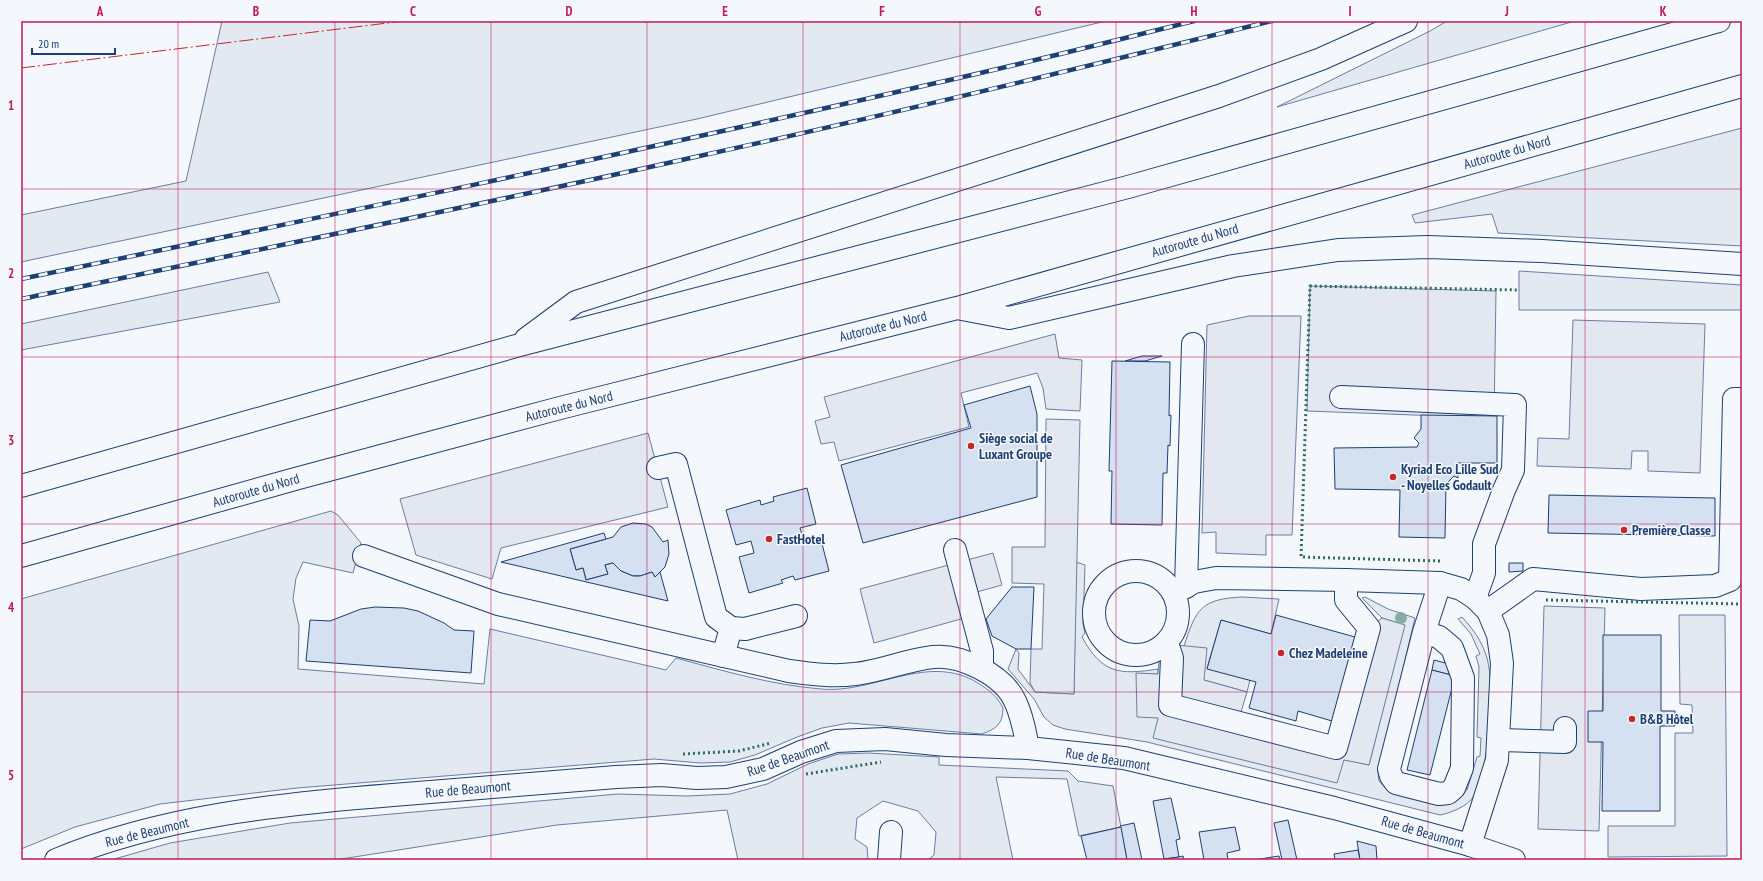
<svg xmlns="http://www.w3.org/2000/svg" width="1763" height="881" font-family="'PT Sans Narrow',sans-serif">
	<rect width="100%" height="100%" fill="#f4f7fb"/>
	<g fill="#e3e9f0" stroke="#687fa3">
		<polygon points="222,21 1106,21 697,119 21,262 21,215 186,181"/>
		<polygon points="1447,21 1575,21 1277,107 1430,31"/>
		<polygon points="1742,128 1742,246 1498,233 1492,214 1415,223 1412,215"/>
		<polygon points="1519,271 1742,285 1742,310 1519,310"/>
		<polygon points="268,272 280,302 21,350 21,324"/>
		<path d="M331,511L338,515L361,543L353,573L303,562L296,578L293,599L299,626L298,669L484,684L490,629L666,670L676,658C724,671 772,685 821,689C874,694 928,652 978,683C989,690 997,696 1003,708C1003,724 996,729 982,734L849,723L822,728L797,737L755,755L730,762L700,763L654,759L297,788L160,804L75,827L21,849V599Z"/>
		<path d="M1076,562L1085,565L1083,624L1085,633L1082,637C1102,674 1120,675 1158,669V674H1136L1158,718L1369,765L1404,625L1382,618L1362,598L1365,597L1388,609L1415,618L1378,773L1379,781L1388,791L1439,805L1467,790L1477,757L1480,756L1481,738L1477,737L1479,667L1476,656L1480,654L1471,634L1458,619L1462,617C1473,629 1482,641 1487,658C1496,691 1489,765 1474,796C1468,806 1451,813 1440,815L1147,742L1065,729L1053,725L1044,717L1034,699L1008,669L1016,649L1019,653L1018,669L1035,692L1074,694Z"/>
		<path d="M1242,597L1279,599L1271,634L1221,620L1207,668L1250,680L1247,692L1204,680L1184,646C1196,609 1201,599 1242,597Z"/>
		<polygon points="868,753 939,757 939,765 1068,771 1078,781 1113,786 1121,827 1079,836 1067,779 996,777 1013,860 928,860 934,855 936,832 918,811 883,801 857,818 855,839 867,847 868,860 738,860 727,810 557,825 335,860 111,860 170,843 290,823 618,794 687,796 730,794 767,784 808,764 838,754"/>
	</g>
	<g fill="#e3e8f0" stroke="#687fa3">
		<polygon points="1310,286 1496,291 1494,418 1307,411"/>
		<polygon points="1249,316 1301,316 1292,535 1266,535 1266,555 1216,553 1216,532 1202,533 1207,325"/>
		<polygon points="1573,320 1705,324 1700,473 1648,471 1648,451 1632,451 1631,469 1537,466 1538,438 1569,439"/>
		<polygon points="1055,334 1059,358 1082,360 1080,411 1046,409 1043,388 1037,373 961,393 969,427 839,461 834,442 821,444 815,421 830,417 824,397"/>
		<polygon points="1046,419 1080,420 1074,694 1035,692 1030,683 1031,649 1042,649 1044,584 1012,583 1012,547 1045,547"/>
		<polygon points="648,433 668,507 501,548 492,579 416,555 400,499"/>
		<polygon points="993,553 1002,585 966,595 972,616 874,643 860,589"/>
		<polygon points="1544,606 1605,608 1599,831 1538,829"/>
		<polygon points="1679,615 1725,615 1727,856 1608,857 1608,826 1675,826 1675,733 1693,733 1692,705 1680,704"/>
		<polygon points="1382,618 1405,625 1369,765 1344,760 1337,783 1153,738 1158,718 1137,717 1136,673 1158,674 1159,661 1168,655 1176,645 1207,648 1204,680 1247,692 1238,722 1336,748 1369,628"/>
	</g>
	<g fill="#d5e0f0" stroke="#1d3f73">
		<polygon points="1142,356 1162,356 1145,361 1125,361"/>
		<polygon points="1112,361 1170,362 1169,416 1171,415 1170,446 1168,445 1167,473 1163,473 1162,525 1111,524 1112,471 1109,471"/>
		<polygon points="1030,386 1037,414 1037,497 863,543 841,465 971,428 964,405"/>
		<polygon points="1421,415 1497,416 1497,463 1457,463 1458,478 1454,476 1446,484 1445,538 1399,537 1400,490 1335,489 1334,448 1417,447 1419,443 1414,438 1421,429"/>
		<polygon points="807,488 816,524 800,528 804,541 820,536 829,571 795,580 793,576 781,580 783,583 749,593 739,557 754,553 751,541 736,545 726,510 760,500 761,505 774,501 773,497"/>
		<polygon points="1549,495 1715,498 1715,536 1548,533"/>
		<polygon points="633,523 646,524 652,527 663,542 668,540 669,554 665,567 655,577 652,572 640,576 633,576 621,571 613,563 605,565 608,574 586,580 583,568 576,570 570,549 613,537 621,527"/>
		<polygon points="604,533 606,539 570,549 576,570 583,568 586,580 608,574 605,565 613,563 621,571 633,576 640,576 652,572 655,577 660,572 668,601 501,562"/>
		<polygon points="1509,563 1523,563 1523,571 1509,572"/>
		<polygon points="1012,587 1034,587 1031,649 1016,649 992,636 986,619"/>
		<polygon points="375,607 404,608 418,611 444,623 454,630 474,631 471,673 306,661 310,620 330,621 361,609"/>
		<polygon points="1276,615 1355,637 1332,721 1298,711 1296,721 1249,708 1256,682 1207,669 1221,620 1271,634"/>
		<polygon points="1603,635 1661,635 1661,711 1675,711 1675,726 1660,726 1660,811 1602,811 1603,742 1588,742 1588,711 1603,711"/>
		<polygon points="1434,660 1453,665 1451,675 1432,670"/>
		<polygon points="1432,670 1455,676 1430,775 1407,770"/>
		<polygon points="1171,798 1180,839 1176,840 1179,857 1164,859 1153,801"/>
		<polygon points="1288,820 1297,860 1282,860 1274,823"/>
		<polygon points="1134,823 1142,860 1127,860 1120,826"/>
		<polygon points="1121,827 1127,860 1087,860 1081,836"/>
		<polygon points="1235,827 1240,850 1227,853 1228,860 1204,860 1199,832"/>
		<polygon points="1357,841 1376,846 1377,860 1360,860"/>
		<polygon points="1358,850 1360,860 1335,860 1334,854"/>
		<polygon points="1183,856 1184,860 1164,859 1179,857"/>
		<polygon points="1279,856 1280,860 1254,860"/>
	</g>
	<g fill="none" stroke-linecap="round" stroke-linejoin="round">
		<defs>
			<g id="minor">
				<polyline points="1341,397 1515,405 1513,470 1504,490 1484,544 1484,573 1475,598"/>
				<polyline points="658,468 676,464 716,617 731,628 723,656"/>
				<polyline points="955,550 982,651 982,669"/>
				<path d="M364,556L498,604L789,671C811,674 833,677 855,674C882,671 906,660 933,657C961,654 1003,675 1015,701C1022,716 1025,732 1028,748"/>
				<circle cx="1136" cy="613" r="42"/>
				<polyline points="1186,587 1193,344"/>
				<polyline points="1174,593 1194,582 1216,578 1346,580 1440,583 1461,589 1475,598 1488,611 1498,635 1502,663 1497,760 1470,845"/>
				<polyline points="1488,611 1533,579 1641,589 1715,586 1730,580 1734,399 1742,399"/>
				<polyline points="731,628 745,629 796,616"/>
				<polyline points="1424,632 1439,637 1452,648 1463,678 1462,768 1454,788 1448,793 1439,794 1396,783 1391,776 1389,769 1424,632 1440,583"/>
				<polyline points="1167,643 1172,658 1170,705 1336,748 1369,628 1346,600 1346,580"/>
				<polyline points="1500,740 1565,742 1565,728"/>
				<path d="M56,860C162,816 279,804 393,795C467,789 542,783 616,777L662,775L697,778L726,777L763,769L801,752L836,741L885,739L946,745L1028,748L1124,758L1334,808L1470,845L1514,860"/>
				<polyline points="889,860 891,832"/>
			</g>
			<g id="highway">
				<polyline points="962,309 1009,318 1233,266 1338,250 1428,247 1542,251 1742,264"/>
				<polyline points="526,339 576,302 1219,96 1321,59 1406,21"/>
				<polyline points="21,486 516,346 1128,187 1719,21"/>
				<polyline points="21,556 295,479 560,408 957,308 1742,86"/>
			</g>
		</defs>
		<use href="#minor" stroke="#1d3f73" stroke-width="24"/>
		<use href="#highway" stroke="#1d3f73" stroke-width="24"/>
		<use href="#minor" stroke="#f4f7fb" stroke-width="22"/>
		<use href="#highway" stroke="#f4f7fb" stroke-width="22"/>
		<defs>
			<g id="rail">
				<path d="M21,279C327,216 632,153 936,83C1023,64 1108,42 1194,21"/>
				<path d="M21,299C246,252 471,207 695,157C888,115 1080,68 1272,21"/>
			</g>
		</defs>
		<use href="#rail" stroke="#1d3f73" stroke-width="4.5"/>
		<use href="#rail" stroke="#f4f7fb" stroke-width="3" stroke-dasharray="9" stroke-linecap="butt"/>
		<g stroke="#2c6c60" stroke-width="3" stroke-dasharray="2 3" stroke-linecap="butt">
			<polyline points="1440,561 1301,557 1310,286 1519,290"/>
			<polyline points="1546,600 1742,604"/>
			<polyline points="683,754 739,751 771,743"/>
			<polyline points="806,774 881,762"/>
		</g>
		<polyline stroke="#c62828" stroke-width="1" stroke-dasharray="14 3 2 3" stroke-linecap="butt" points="21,68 404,21"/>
	</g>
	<circle fill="#86aba6" cx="1401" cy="618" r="6"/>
	<path fill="none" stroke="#c2185b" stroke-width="1" stroke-opacity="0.55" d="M178,21V860M335,21V860M491,21V860M647,21V860M803,21V860M960,21V860M1116,21V860M1272,21V860M1428,21V860M1585,21V860M21,189H1742M21,357H1742M21,524H1742M21,692H1742"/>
	<g fill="#c62828" stroke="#f4f7fb" stroke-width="1.5">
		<circle cx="971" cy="446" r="4"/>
		<circle cx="1393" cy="477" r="4"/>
		<circle cx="1624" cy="530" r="4"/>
		<circle cx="769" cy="539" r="4"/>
		<circle cx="1281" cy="653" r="4"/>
		<circle cx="1632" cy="719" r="4"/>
	</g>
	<g text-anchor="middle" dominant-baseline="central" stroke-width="3" stroke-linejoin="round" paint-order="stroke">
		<g font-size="14" fill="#1d3f73" stroke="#f4f7fb">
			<text transform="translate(1507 152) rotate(-16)">Autoroute du Nord</text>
			<text transform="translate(1195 240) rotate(-16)">Autoroute du Nord</text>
			<text transform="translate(883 326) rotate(-14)">Autoroute du Nord</text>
			<text transform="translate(569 406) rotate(-14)">Autoroute du Nord</text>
			<text transform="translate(256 490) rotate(-16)">Autoroute du Nord</text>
			<text transform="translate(788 758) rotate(-19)">Rue de Beaumont</text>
			<text transform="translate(1108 759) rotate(9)">Rue de Beaumont</text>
			<text transform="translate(468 789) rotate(-5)">Rue de Beaumont</text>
			<text transform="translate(147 832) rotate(-14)">Rue de Beaumont</text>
			<text transform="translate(1423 832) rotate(16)">Rue de Beaumont</text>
		</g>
		<g font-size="14" font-weight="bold" fill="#1d3f73" stroke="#f4f7fb" text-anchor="start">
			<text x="979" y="438">Siège social de<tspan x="979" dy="16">Luxant Groupe</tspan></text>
			<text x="1401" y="469">Kyriad Eco Lille Sud<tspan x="1401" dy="16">- Noyelles Godault</tspan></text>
			<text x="1632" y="530">Première Classe</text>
			<text x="777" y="539">FastHotel</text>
			<text x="1289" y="653">Chez Madeleine</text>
			<text x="1640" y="719">B&amp;B Hôtel</text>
		</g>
	</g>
	<rect width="1763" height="881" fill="none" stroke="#f4f7fb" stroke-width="44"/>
	<path d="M32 48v6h83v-6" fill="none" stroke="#1d3f73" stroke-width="2"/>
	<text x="38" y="48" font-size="12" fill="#1d3f73" stroke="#f4f7fb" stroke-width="3" paint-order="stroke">20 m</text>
	<rect x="22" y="22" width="1719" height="837" fill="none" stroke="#c2185b" stroke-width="1.5"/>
	<g font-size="13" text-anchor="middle" font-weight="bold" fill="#c2185b">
		<text x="100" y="16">A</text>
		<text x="256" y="16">B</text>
		<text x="413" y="16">C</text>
		<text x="569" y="16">D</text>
		<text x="725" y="16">E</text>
		<text x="882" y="16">F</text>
		<text x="1038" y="16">G</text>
		<text x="1194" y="16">H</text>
		<text x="1350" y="16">I</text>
		<text x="1507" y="16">J</text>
		<text x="1663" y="16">K</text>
		<text x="11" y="110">1</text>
		<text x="11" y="278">2</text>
		<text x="11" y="445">3</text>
		<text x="11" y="612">4</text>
		<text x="11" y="780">5</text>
	</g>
</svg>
